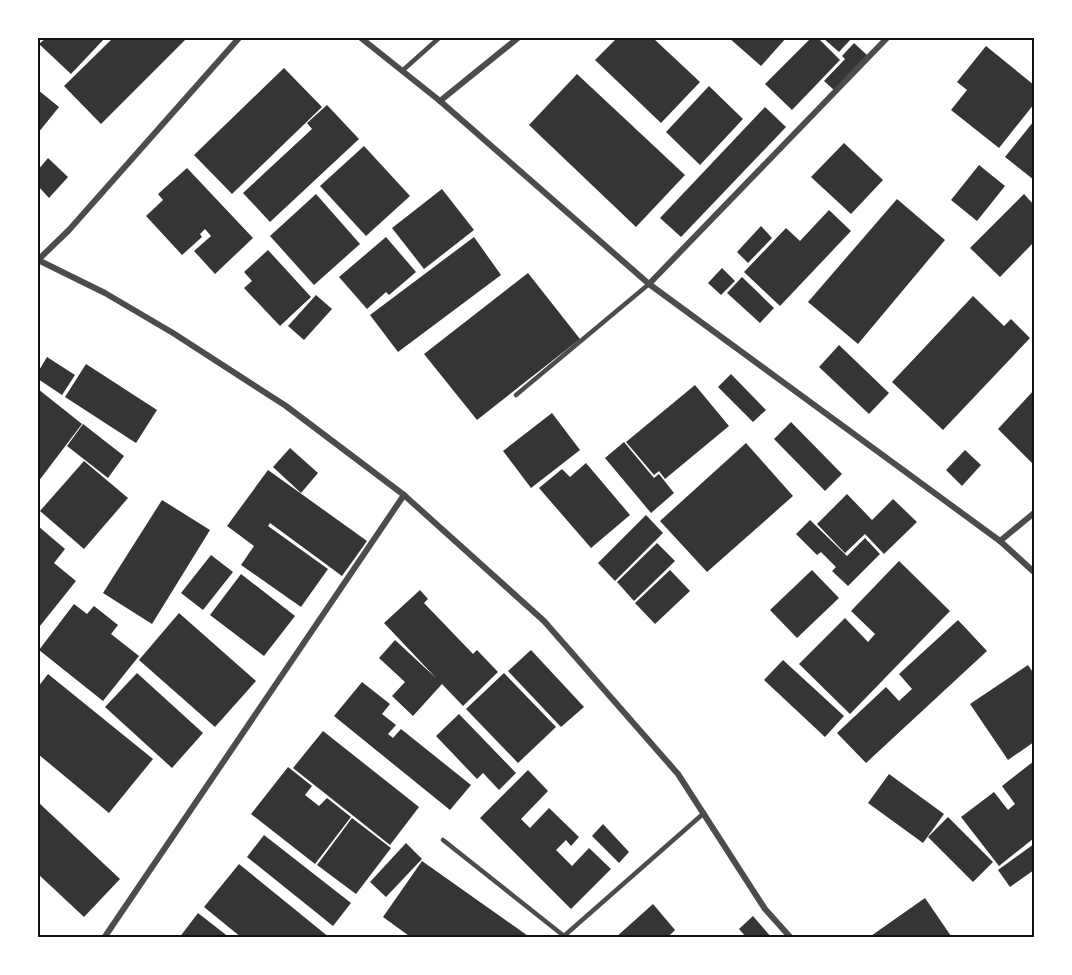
<svg xmlns="http://www.w3.org/2000/svg" width="1072" height="975" font-family="'IBM Plex Serif',serif">
	<rect width="100%" height="100%" fill="#fff"/>
	<g fill="#353535">
		<polygon points="46,38 105,38 71,74 39,44"/>
		<polygon points="113,38 187,38 101,124 64,86"/>
		<polygon points="617,38 653,38 700,82 661,123 595,60"/>
		<polygon points="729,38 786,38 761,66"/>
		<polygon points="811,38 818,38 840,60 792,110 765,84"/>
		<polygon points="823,38 850,38 851,39 839,52"/>
		<polygon points="854,43 867,55 834,90 824,81 845,59 842,56"/>
		<polygon points="986,46 1034,85 1034,104 999,148 951,110 967,90 957,82"/>
		<polygon points="284,68 322,107 232,194 194,155"/>
		<polygon points="577,74 685,175 636,227 529,125"/>
		<polygon points="709,86 743,119 700,165 666,132"/>
		<polygon points="38,90 59,107 38,133"/>
		<polygon points="327,105 359,139 270,222 243,193 312,129 307,123"/>
		<polygon points="765,107 786,127 681,237 660,218"/>
		<polygon points="1034,121 1034,180 1005,157"/>
		<polygon points="844,143 883,180 851,214 811,177"/>
		<polygon points="364,146 410,196 366,236 320,186"/>
		<polygon points="48,158 68,177 49,198 38,186 38,170"/>
		<polygon points="979,165 1005,186 977,221 951,200"/>
		<polygon points="187,168 253,238 215,274 194,251 211,236 205,229 200,234 202,237 182,255 146,216 163,200 158,194"/>
		<polygon points="442,189 474,230 424,269 392,228"/>
		<polygon points="316,194 360,244 314,285 270,236"/>
		<polygon points="1024,194 1034,205 1034,242 1000,277 970,248"/>
		<polygon points="897,199 945,240 858,344 808,302"/>
		<polygon points="829,210 851,231 780,306 744,272 786,228 800,241"/>
		<polygon points="761,226 772,238 748,263 737,252"/>
		<polygon points="386,237 416,272 389,295 386,292 367,309 339,277"/>
		<polygon points="474,237 501,275 398,352 370,315"/>
		<polygon points="268,250 311,297 280,326 244,288 252,281 244,272"/>
		<polygon points="722,268 735,281 721,295 708,283"/>
		<polygon points="528,273 580,339 477,420 424,354"/>
		<polygon points="742,277 774,308 760,323 727,293"/>
		<polygon points="316,295 332,309 304,340 288,326"/>
		<polygon points="973,296 1004,326 1011,319 1030,338 943,430 892,382"/>
		<polygon points="839,345 889,393 869,414 819,367"/>
		<polygon points="47,357 75,375 62,395 38,379 38,372"/>
		<polygon points="86,364 157,410 136,443 65,397"/>
		<polygon points="731,374 766,410 753,422 718,387"/>
		<polygon points="695,385 729,426 665,479 659,471 654,475 626,442"/>
		<polygon points="38,389 82,424 38,482"/>
		<polygon points="1034,390 1034,465 998,429"/>
		<polygon points="552,413 580,450 531,488 503,451"/>
		<polygon points="791,422 842,474 825,491 774,439"/>
		<polygon points="83,424 124,456 108,478 67,446"/>
		<polygon points="624,442 654,478 659,474 674,493 651,513 605,458"/>
		<polygon points="746,443 793,496 707,572 660,521"/>
		<polygon points="290,448 318,473 301,493 273,467"/>
		<polygon points="965,450 981,465 962,486 946,470"/>
		<polygon points="84,461 128,498 84,549 40,511"/>
		<polygon points="586,463 630,515 591,548 539,488 562,469 570,477"/>
		<polygon points="268,470 367,541 342,576 270,523 268,526 328,569 301,607 241,565 254,546 227,526"/>
		<polygon points="847,494 872,520 893,499 917,522 884,554 865,534 845,553 817,524"/>
		<polygon points="162,500 210,530 152,624 103,593"/>
		<polygon points="646,515 663,533 615,581 598,563"/>
		<polygon points="810,520 847,556 865,538 880,554 848,586 832,571 836,567 821,552 817,555 796,534"/>
		<polygon points="38,526 65,549 54,563 76,581 40,626 38,624"/>
		<polygon points="657,543 675,561 634,601 617,582"/>
		<polygon points="211,555 233,572 203,610 181,593"/>
		<polygon points="899,561 950,611 850,714 799,664 845,618 868,642 875,634 851,611"/>
		<polygon points="670,570 690,591 655,624 635,603"/>
		<polygon points="812,570 839,598 797,638 770,610"/>
		<polygon points="241,574 295,616 264,656 210,615"/>
		<polygon points="420,590 428,599 424,603 473,654 477,650 498,672 463,706 442,684 413,716 392,696 405,682 379,658 395,640 436,678 384,623"/>
		<polygon points="74,604 87,614 94,606 118,625 111,634 139,656 103,701 39,650"/>
		<polygon points="179,613 256,681 215,727 139,660"/>
		<polygon points="958,620 987,651 866,763 837,733 886,687 899,701 912,689 899,674"/>
		<polygon points="531,650 584,707 561,727 508,671"/>
		<polygon points="783,660 844,716 825,737 764,680"/>
		<polygon points="1028,665 1034,674 1034,742 1008,760 970,704"/>
		<polygon points="137,673 203,733 172,768 105,707"/>
		<polygon points="504,673 556,727 518,763 466,709"/>
		<polygon points="48,674 153,759 109,813 38,754 38,687"/>
		<polygon points="362,682 390,704 382,714 396,725 388,734 393,738 401,729 471,785 450,810 334,716"/>
		<polygon points="459,714 516,773 499,790 483,773 477,779 436,736"/>
		<polygon points="323,731 419,807 390,845 293,768"/>
		<polygon points="1034,761 1034,838 999,866 961,817 994,792 1008,810 1015,804 1002,786"/>
		<polygon points="288,767 312,786 305,795 319,806 327,798 351,817 315,864 251,814"/>
		<polygon points="528,770 548,791 521,819 530,828 549,808 579,837 571,846 566,840 556,850 572,866 589,848 611,869 571,909 480,818"/>
		<polygon points="889,774 944,814 923,843 868,803"/>
		<polygon points="38,802 120,879 84,917 38,874"/>
		<polygon points="948,817 993,862 973,882 928,837"/>
		<polygon points="352,818 391,848 356,894 317,865"/>
		<polygon points="603,824 629,852 619,863 592,836"/>
		<polygon points="264,835 351,903 333,926 247,857"/>
		<polygon points="406,843 422,859 386,897 370,882"/>
		<polygon points="1034,844 1034,870 1010,887 998,870"/>
		<polygon points="422,861 531,938 412,938 383,917"/>
		<polygon points="239,864 330,938 242,938 204,907"/>
		<polygon points="925,898 951,936 868,938"/>
		<polygon points="653,904 675,930 667,938 615,938"/>
		<polygon points="198,913 230,938 179,938"/>
		<polygon points="753,916 772,938 747,938 739,929"/>
	</g>
	<g fill="none" stroke-linecap="round" stroke-linejoin="round">
		<g stroke="#4c4c4c" stroke-width="4.5">
			<polyline points="402,71 439,38"/>
			<polyline points="516,395 649,284"/>
			<polyline points="443,840 564,936 704,813"/>
		</g>
		<g stroke="#4c4c4c" stroke-width="6">
			<polyline points="239,38 69,230 38,260 105,293 173,333 286,406 404,495 544,621 678,774 765,909 791,938"/>
			<polyline points="361,38 440,101 649,284 1000,541 1034,572"/>
			<polyline points="440,101 518,38"/>
			<polyline points="649,284 887,38"/>
			<polyline points="1000,541 1034,513"/>
			<polyline points="104,938 404,495"/>
		</g>
	</g>
	<rect width="1072" height="975" fill="none" stroke="#ffffff" stroke-width="78"/>
	<rect x="39" y="39" width="994" height="897" fill="none" stroke="#111" stroke-width="2"/>
</svg>
